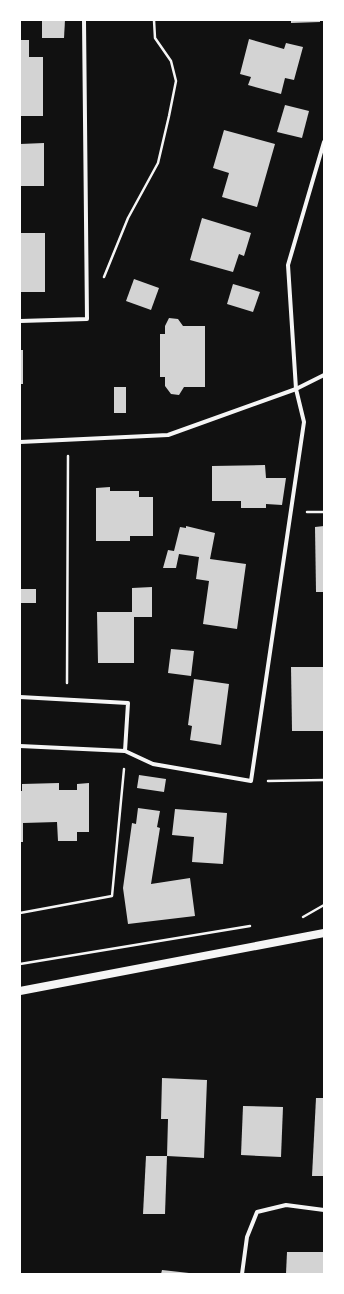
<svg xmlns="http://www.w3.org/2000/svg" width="344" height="1294" font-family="'Work Sans',sans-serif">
	<rect width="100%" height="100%" fill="#111"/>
	<g fill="#d3d3d3">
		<polygon points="42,20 65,20 64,38 42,38"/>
		<polygon points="291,20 320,20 320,22 291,23"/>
		<polygon points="249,39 284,49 286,43 303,47 294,80 285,78 281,94 248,85 251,77 240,74"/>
		<polygon points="20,40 29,40 29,57 43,57 43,116 20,116"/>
		<polygon points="285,105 309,111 302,138 277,132"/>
		<polygon points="224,130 275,144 257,207 222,197 229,173 213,168"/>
		<polygon points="44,143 44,186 20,186 20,144"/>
		<polygon points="202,218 251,233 244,256 239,254 233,272 190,260"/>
		<rect x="20" y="233" width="25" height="59"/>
		<polygon points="134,279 159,288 151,310 126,301"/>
		<polygon points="233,284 260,292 253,312 227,304"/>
		<polygon points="169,318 178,319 183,326 205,326 205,387 184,387 179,395 171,394 165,386 165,377 160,377 160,334 165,334 165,326"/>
		<rect x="20" y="350" width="3" height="34"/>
		<rect x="114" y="387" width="12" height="26"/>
		<polygon points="265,465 266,478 286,478 282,505 266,504 266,508 241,508 241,501 212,501 212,466"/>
		<polygon points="110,487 110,491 139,491 139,497 153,497 153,536 130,536 130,541 96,541 96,488"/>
		<polygon points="186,526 215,533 210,559 246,564 237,629 203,624 209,581 196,579 199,557 179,554 176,568 163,568 168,550 174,551 180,527 186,528"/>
		<polygon points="324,526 324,592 316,592 315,527"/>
		<polygon points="152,587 152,617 134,617 134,663 98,663 97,612 132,612 132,588"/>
		<rect x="20" y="589" width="16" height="14"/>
		<polygon points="171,649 194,651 191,676 168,673"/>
		<polygon points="291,667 324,667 324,731 292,731"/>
		<polygon points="194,679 229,684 221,745 190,740 192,726 188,725"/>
		<polygon points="139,775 166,779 164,792 137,788"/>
		<polygon points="59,783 59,790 77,790 77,784 89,783 89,832 77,832 77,841 58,841 57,822 23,823 23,842 20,842 20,791 22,791 22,784"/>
		<polygon points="138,808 160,811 157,827 160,828 151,884 190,878 195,916 128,924 123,888 132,823 136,824"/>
		<polygon points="175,809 227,813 223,864 192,862 194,837 172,835"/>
		<polygon points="162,1078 207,1080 204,1158 167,1156 168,1119 161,1119"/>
		<polygon points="316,1098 324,1098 324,1176 312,1176"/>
		<polygon points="243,1106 283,1107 281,1157 241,1155"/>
		<polygon points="146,1156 167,1156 165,1214 143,1214"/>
		<polygon points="287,1252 324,1252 324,1274 286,1274"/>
		<polygon points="162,1270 189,1273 189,1274 161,1274"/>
	</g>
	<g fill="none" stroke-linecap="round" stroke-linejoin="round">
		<g stroke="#f5f5f5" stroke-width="2.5">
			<polyline points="104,277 128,218 158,163 169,116 176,81 171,61 155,38 154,20"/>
			<polyline points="307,512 324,512"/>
			<polyline points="67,683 68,456"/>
			<polyline points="268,781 324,780"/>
			<polyline points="20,913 112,896 124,769"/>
			<polyline points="303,917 324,905"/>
			<polyline points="20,964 250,926"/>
		</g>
		<g stroke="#f5f5f5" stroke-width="4">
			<polyline points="20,321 87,319 84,20"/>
			<polyline points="20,442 168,435 296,389 324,375"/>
			<polyline points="20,697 128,703 125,751 20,746"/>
			<polyline points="125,751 153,764 251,781 304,422 296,389 288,265 324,142"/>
			<polyline points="242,1274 247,1237 257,1212 286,1205 324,1210"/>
		</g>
		<polyline stroke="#f5f5f5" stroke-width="8" points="20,991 324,933"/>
	</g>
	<rect width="344" height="1294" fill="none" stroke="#ffffff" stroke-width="42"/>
</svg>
